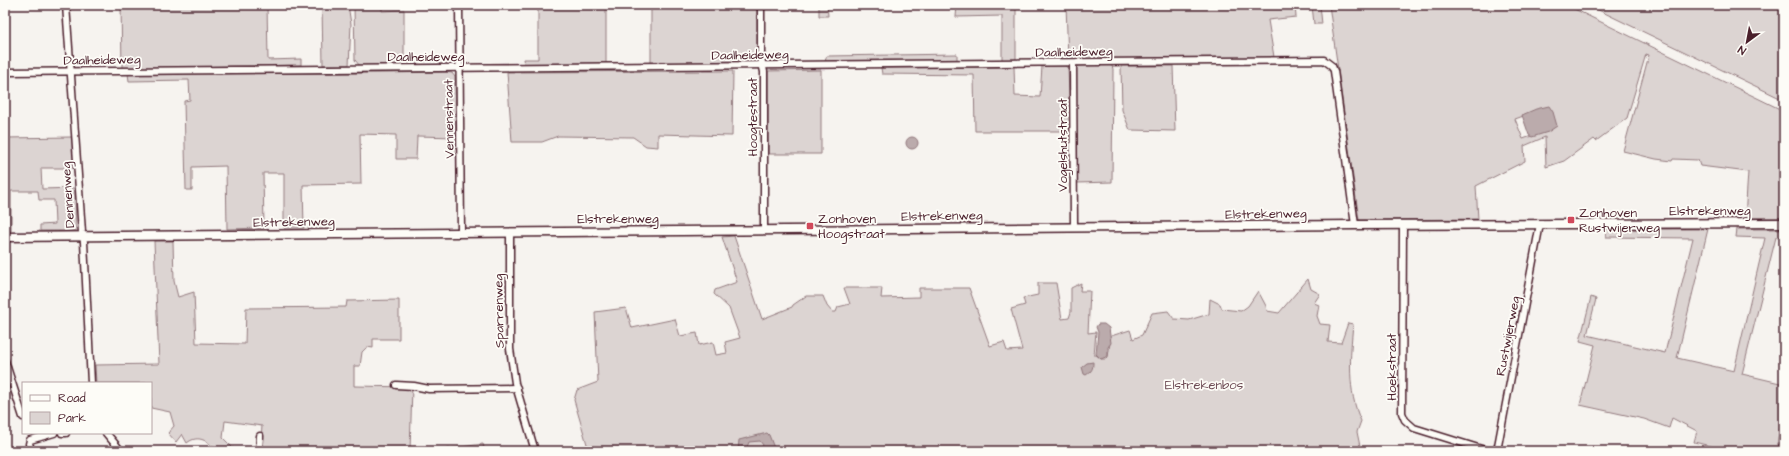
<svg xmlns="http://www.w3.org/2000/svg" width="1789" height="456" font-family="'Architects Daughter',sans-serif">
	<rect width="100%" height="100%" fill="#f6f3ef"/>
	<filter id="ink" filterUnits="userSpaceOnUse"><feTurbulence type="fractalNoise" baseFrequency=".025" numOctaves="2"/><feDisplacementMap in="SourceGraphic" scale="8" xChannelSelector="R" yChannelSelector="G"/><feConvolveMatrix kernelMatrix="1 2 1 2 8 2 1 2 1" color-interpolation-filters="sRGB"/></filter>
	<g filter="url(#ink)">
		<g fill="#dcd4d2" stroke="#937a7e" fill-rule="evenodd">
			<polygon points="121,5 267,5 268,60 301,59 301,65 122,68"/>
			<polygon points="322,5 348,5 351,24 349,65 323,65"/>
			<polygon points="354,5 382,5 382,11 404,10 404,66 360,66 355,60"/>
			<polygon points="538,5 606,5 606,63 524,64 523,59 538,59"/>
			<polygon points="651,5 757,5 757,57 756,62 651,63"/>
			<polygon points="819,5 827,5 828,16 819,16"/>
			<polygon points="957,5 1016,5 1016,60 1002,60 1002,16 956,17"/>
			<polygon points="1066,5 1295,5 1296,17 1268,20 1274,57 1068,60"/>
			<polygon points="1312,5 1320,5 1322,24 1314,24"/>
			<path d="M1329,5H1566L1784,111V218H1745L1748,172L1700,166L1698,160L1673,159L1672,161L1656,159L1623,151L1649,55L1646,54L1627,118L1596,141L1594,139L1564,161L1546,167L1545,137L1524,146L1525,161L1476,186L1478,219L1359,220ZM1546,108L1552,129L1523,139L1515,119Z"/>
			<polygon points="1588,5 1784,5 1784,100"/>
			<polygon points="957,54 957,61 825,61 827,56"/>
			<polygon points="1107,65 1112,66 1113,69 1112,182 1076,183 1076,68 1079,66"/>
			<polygon points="1042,66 1065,66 1068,67 1070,131 975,131 974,75 882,74 881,68 1014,67 1015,96 1040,97"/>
			<polygon points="1121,66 1173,66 1175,131 1130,130 1122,110"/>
			<polygon points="821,70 821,154 768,154 768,71"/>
			<polygon points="733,71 732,136 658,134 658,147 646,146 633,137 558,136 542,142 512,142 507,72"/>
			<polygon points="445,72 452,73 455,77 456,137 417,136 416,159 396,159 396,135 360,134 361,184 303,185 304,228 284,228 284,173 263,173 264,228 227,229 226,166 192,167 192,190 186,190 184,101 190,100 189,80 129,81 128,74 386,73"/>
			<polygon points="72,137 74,168 41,168 42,189 75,188 76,231 40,231 40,225 55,224 54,200 39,200 38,191 11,191 11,231 5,231 5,138"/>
			<polygon points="1607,229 1708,229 1677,358 1734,371 1765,238 1736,237 1737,229 1784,229 1784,236 1776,237 1742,374 1784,384 1784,430 1780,429 1777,444 1784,446 1784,451 1731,451 1694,442 1697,431 1672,418 1669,428 1644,419 1580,405 1595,345 1580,341 1591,297 1596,299 1587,335 1665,353 1693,238 1606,237"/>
			<path d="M734,236L762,319L792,307L793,305L806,296H823L827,306L832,312H836L838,307L850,304L844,288H882L881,298L919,297V288H969L990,346L1004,342L1007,351L1022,350L1011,309L1025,305L1023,298L1038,295V283H1056L1062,319L1069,318L1071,312V288L1081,283L1080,291H1090L1088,333L1096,332L1094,355H1096L1101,359H1106L1108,357L1111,336L1130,330L1133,339L1142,335L1152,313L1168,311L1174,319L1189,320L1209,314L1210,299L1220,304L1222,309L1241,311L1248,306L1258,291L1266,306L1267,311L1279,313L1308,279L1311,289L1320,294L1314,303L1319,305L1317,316L1320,324L1330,325L1328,342L1341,343L1348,323L1353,324C1350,356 1347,391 1361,421L1357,432L1361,451H589L574,400L577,390L598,382L595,312L626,308L632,328L675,319L680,336L697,333L699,345L713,342L716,355L727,353L725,342L740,338L729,308L714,294L715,290L737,282L722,237Z"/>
			<path d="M154,241H173L174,281L178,297L194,292L196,343L245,344L246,308L346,307L347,301L399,300V339H373V348L367,347L362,352L360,366H354V386L412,387L410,451H260L262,426L225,421L223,438L236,451H216C209,441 198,434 187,443L182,434L176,442L168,433L174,426L170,412L151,408V383H96L95,365L159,364Z"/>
			<polygon points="483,444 485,451 430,451"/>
		</g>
		<g fill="#bbabac" stroke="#8e7378" fill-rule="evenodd">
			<polygon points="1549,106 1553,112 1557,126 1548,132 1532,137 1529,135 1522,115 1536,109"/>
			<circle cx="912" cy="143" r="6"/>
			<polygon points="1098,324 1104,324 1109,328 1111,343 1108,347 1108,356 1101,359 1096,354 1098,332 1096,327"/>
			<path d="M1093,362C1093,369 1092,371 1086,375L1084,374L1082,367L1087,363Z"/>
			<path d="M767,433L769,435L774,448L772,451H738L739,440ZM760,441L763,445L762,447H747L749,442Z"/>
		</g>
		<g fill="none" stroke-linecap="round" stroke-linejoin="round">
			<defs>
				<g id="street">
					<polyline points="66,5 82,232 84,242 91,383"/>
					<polyline points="459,5 461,232"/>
					<polyline points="761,5 761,58 764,72 764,230"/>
					<polyline points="1073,63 1074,227"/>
					<polyline points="5,72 1324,60 1332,66 1334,71 1355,225"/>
					<polyline points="1403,225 1402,413 1405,420 1414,428 1488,451"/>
					<polyline points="510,232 510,349 515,383 535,451"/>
					<polyline points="5,361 23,417"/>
					<polyline points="396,385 414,386 429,389 517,388"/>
					<polyline points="62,433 66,433"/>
					<polyline points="106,433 121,451"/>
					<polyline points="32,451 29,444 30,440 54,433"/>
					<polyline points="259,451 260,436"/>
					<polyline points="1497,451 1540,224"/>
				</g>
				<polyline id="secondary" points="5,237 1355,225 1784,223"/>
			</defs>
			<use href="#street" stroke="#4a1f2b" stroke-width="9"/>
			<use href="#secondary" stroke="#4a1f2b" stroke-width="11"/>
			<use href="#street" stroke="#fdfcf7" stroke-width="6"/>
			<use href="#secondary" stroke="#fdfcf7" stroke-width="8"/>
		</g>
	</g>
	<g fill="#d1495b" stroke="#fdfcf7" stroke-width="1.5">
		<rect x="1567" y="216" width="8" height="8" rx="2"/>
		<rect x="806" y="222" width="8" height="8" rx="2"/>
	</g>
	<g text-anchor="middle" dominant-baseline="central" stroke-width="3.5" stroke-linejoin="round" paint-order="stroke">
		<g font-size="13" fill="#4a1f2b" stroke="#fdfcf7">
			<text transform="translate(1074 52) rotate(-1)">Daalheideweg</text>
			<text transform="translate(750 55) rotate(-1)">Daalheideweg</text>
			<text x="426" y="57">Daalheideweg</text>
			<text transform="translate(102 60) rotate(-1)">Daalheideweg</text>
			<text transform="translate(753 117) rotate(-90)">Hoogtestraat</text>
			<text transform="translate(449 119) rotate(-91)">Vennenstraat</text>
			<text transform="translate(1063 145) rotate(-90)">Vogelshutstraat</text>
			<text transform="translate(68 195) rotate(-94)">Dennenweg</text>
			<text x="1710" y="211">Elstrekenweg</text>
			<text transform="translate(1266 214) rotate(-1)">Elstrekenweg</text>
			<text transform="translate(942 216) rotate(-1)">Elstrekenweg</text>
			<text x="618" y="219">Elstrekenweg</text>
			<text transform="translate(294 222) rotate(-1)">Elstrekenweg</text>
			<text transform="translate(499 311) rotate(-91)">Sparrenweg</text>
			<text transform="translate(1508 336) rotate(-79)">Rustwijerweg</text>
			<text transform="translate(1392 367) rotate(-90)">Hoekstraat</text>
		</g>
		<g font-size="13" fill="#4a1f2b" stroke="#fdfcf7" text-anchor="start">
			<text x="1579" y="213">Zonhoven<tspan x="1579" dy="15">Rustwijerweg</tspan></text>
			<text x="818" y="219">Zonhoven<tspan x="818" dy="15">Hoogstraat</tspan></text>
		</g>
		<g font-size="13" fill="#6e4c55" stroke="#fdfcf7">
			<text x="1204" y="385">Elstrekenbos</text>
		</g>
	</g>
	<rect width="1789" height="456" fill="none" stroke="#fdfcf7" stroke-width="20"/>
	<rect x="10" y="10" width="1769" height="436" fill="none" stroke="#4a1f2b" stroke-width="1.5" filter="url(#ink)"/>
	<rect x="22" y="382" width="130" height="52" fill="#fdfcf7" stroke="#b5a4a5"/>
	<rect x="30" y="395" width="20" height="6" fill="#fdfcf7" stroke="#b5a4a5"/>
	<text x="58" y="402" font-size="12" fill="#4a1f2b">Road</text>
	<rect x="30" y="412" width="20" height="12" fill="#dcd4d2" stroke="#b5a4a5"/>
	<text x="58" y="422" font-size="12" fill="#4a1f2b">Park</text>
	<g transform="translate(1747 42) rotate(212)" stroke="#fdfcf7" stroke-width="3" paint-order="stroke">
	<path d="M0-3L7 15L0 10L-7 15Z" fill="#4a1f2b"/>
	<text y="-6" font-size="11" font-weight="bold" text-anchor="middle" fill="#4a1f2b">N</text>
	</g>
</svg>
